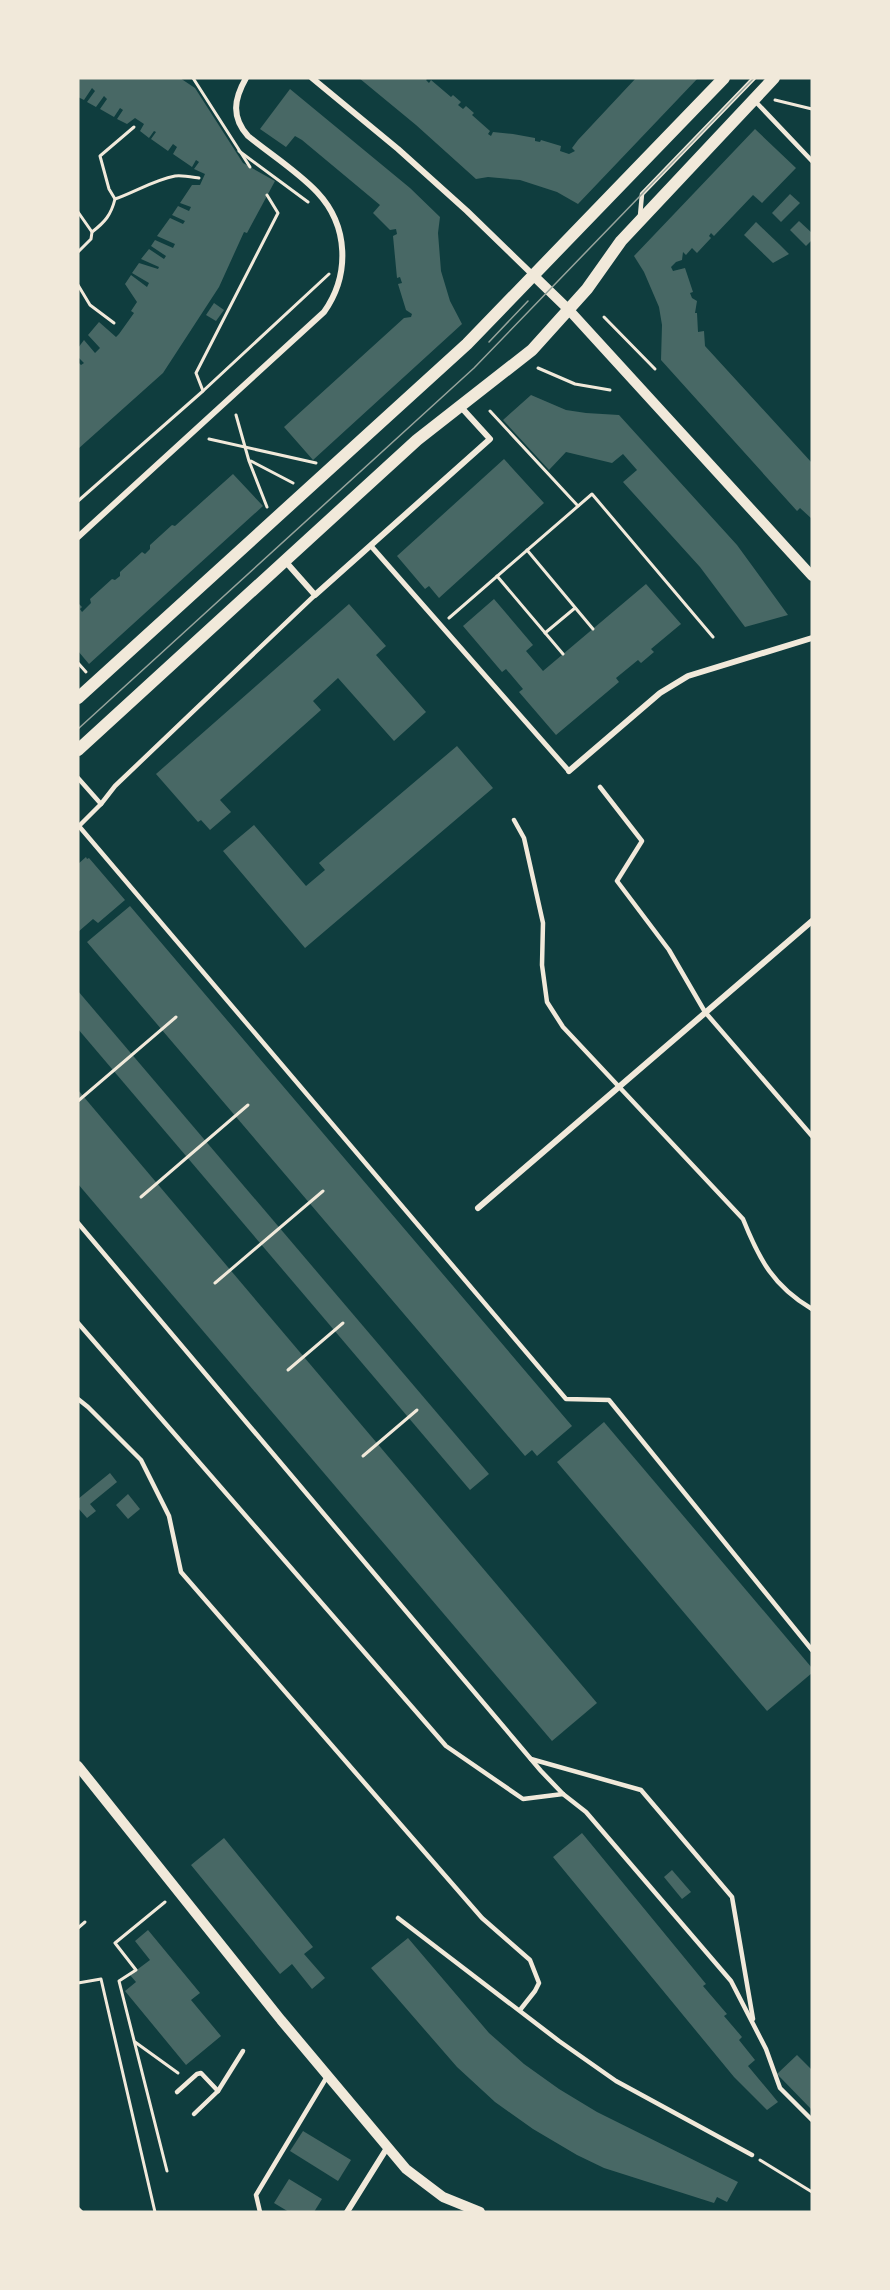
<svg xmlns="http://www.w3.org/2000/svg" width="890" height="2290" font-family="Rubik,sans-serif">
	<rect width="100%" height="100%" fill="#0f3d3e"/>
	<g fill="#486865">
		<polygon points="78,78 180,78 195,88 243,163 275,181 247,233 244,232 219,287 163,373 78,449 78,362 81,365 84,363 78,357 78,348 84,340 95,353 100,348 88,335 99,322 116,337 119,334 134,313 131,311 137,302 125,284 131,275 147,287 149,283 132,273 139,263 158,269 159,267 141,259 149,249 164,259 166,256 151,246 155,240 173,248 175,244 157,236 170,218 183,224 185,221 172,215 178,206 189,211 191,207 180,203 192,185 200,185 205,174 194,169 199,162 196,160 192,167 173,154 177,147 173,144 168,151 151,139 156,132 154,131 149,138 140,131 144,124 135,118 127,124 117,119 123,110 120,108 114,117 100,109 107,99 104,96 96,107 87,102 95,91 92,88 84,100 78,97"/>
		<polygon points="359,78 428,78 426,80 429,83 431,80 451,97 453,95 461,102 458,105 463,109 466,106 474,113 472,115 490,131 488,134 491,136 493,132 513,134 535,138 535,141 540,142 541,140 561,146 560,151 569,154 575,151 572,148 578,140 636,78 698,78 578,204 557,192 520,180 488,177 476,179 416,125"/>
		<polygon points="290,89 410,188 440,217 438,233 441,271 450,301 462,324 313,460 284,427 404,318 411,317 412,314 406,310 398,284 402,283 400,277 397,278 393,236 397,234 396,229 390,230 373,213 380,205 302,140 295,136 286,147 260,129"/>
		<polygon points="755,129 796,168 762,203 753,195 714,236 711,233 709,236 711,238 697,253 692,248 686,255 683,252 682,260 676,262 671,267 673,271 685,268 693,292 690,293 692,298 697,301 695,313 697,313 698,332 704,331 705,346 812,463 812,519 800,508 797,511 661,360 662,325 659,307 644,272 634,256"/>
		<polygon points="790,194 800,203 781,222 772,213"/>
		<polygon points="799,221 812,233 812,240 806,246 790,230"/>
		<polygon points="756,222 780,245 789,254 773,263 744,235"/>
		<polygon points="214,303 224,310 216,321 206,315"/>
		<polygon points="531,395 566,410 586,413 619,415 737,545 788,615 745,627 700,567 623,482 637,470 623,454 612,463 566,452 549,470 503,420"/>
		<polygon points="504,459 544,503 439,598 429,586 425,589 397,556"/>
		<polygon points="233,474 263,506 89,664 78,651 78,603 82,607 80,609 82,612 91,603 90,599 112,579 115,580 120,576 120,572 142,552 145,554 150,549 150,545 172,525 175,526"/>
		<polygon points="646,584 681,624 651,649 654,652 641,663 638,660 616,678 619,682 556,735 519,692 523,689 506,669 502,672 463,626 494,599 533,645 526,651 543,671"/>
		<polygon points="349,604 386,646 376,655 426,712 394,741 338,678 313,701 321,710 220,800 231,812 210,830 201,820 198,822 156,774"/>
		<polygon points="457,746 493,788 305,948 223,851 254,825 306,886 325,870 319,863"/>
		<polygon points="86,857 87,859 89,858 125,900 98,923 93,919 78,932 78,864"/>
		<polygon points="130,906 572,1426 537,1456 532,1450 525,1456 87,942"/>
		<polygon points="78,991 489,1474 470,1490 78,1029"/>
		<polygon points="78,1090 597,1703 552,1741 78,1184"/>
		<polygon points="604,1422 812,1668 812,1673 767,1711 557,1462"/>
		<polygon points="110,1473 117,1482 90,1504 96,1511 87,1518 78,1508 78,1499"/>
		<polygon points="128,1494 140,1509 128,1519 116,1505"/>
		<polygon points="582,1833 706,1984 703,1986 727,2014 724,2016 742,2037 739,2040 755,2060 748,2066 778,2102 767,2110 734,2077 553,1857"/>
		<polygon points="224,1838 313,1947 304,1954 325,1978 312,1989 292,1964 280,1974 191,1865"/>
		<polygon points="672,1870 691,1892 682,1899 664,1877"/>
		<polygon points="148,1930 200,1993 191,2000 221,2036 186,2065 125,1991 136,1982 130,1975 150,1960 135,1941"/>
		<polygon points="408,1938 489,2033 524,2064 559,2089 597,2112 738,2182 727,2202 717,2197 714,2203 604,2168 577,2155 533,2129 495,2102 457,2067 371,1968"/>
		<polygon points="797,2055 812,2070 812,2110 777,2074"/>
		<polygon points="303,2131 351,2160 338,2181 290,2151"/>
		<polygon points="289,2179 322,2199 314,2212 289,2212 274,2203"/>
	</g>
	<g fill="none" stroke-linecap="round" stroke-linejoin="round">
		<g stroke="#f1e9da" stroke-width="3">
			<polyline points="193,78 250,167"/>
			<polyline points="775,100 812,109"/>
			<polyline points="239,151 308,202"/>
			<path d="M115,199C135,192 154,180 175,176C182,175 192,177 199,178"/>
			<polyline points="78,212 92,232"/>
			<path d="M78,252L91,239L92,232C105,222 111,215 115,199L109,189L100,156L134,127"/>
			<polyline points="78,285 90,305 114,323"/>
			<polyline points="604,317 655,369"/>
			<polyline points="538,368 575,384 610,390"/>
			<polyline points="203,391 329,274"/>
			<polyline points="490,411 578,506"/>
			<polyline points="236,415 249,461 267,507"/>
			<polyline points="209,439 316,463"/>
			<polyline points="251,461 293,483"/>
			<polyline points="78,501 203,391 196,373 278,213 267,195"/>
			<polyline points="527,550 593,629"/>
			<polyline points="497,576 563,654"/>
			<polyline points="449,618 592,494 713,637"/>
			<polyline points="545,633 575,608"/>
			<polyline points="78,663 86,672"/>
			<polyline points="78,1101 176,1017"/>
			<polyline points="141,1197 248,1105"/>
			<polyline points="215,1283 323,1191"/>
			<polyline points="288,1370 343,1323"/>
			<polyline points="363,1456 417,1410"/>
			<polyline points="165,1902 115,1943 136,1970 119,1981 167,2171"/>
			<polyline points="78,1928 85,1922"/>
			<polyline points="78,1983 101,1979 155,2212"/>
			<polyline points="135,2042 178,2073"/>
			<polyline points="760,2160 812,2192"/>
			<polyline points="78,2208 82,2212"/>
		</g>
		<g stroke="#f1e9da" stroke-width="4.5">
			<polyline points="755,101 812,161"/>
			<polyline points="640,216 642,194 754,78"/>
			<polyline points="78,778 101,804"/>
			<polyline points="600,787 642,841 617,881 669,950 705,1012 812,1136"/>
			<path d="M514,820L524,838L543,923L542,965L547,1002L563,1027L743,1219C759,1259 773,1286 812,1309"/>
			<polyline points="78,825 566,1399 609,1400 812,1650"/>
			<polyline points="78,827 101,804 115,786 315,595"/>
			<polyline points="78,1223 541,1771 563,1794 586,1812 731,1981 766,2049 780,2088 812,2120"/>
			<polyline points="78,1323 446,1746 523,1799 563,1794"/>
			<polyline points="78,1399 88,1407 141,1460 169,1516 181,1572 482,1918 530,1960 539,1983 535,1991 520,2010"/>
			<polyline points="531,1759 641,1790 732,1897 753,2019"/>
			<polyline points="398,1918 559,2041 616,2081 752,2155"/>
			<polyline points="177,2092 197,2074 201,2073 218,2091"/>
			<polyline points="194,2114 218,2091 243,2051"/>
			<polyline points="260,2212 256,2195 328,2075"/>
		</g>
		<polyline stroke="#f1e9da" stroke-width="5" points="371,546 569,771"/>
		<g stroke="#f1e9da" stroke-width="6">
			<polyline points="312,78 398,149 467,211 533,275"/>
			<path d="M78,537L324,312C350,275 349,226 317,192C297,171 270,154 248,136C231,117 234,99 246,78"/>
			<polyline points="285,561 315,595 490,439 460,406"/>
			<polyline points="569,771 660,693 688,676 812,638"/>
			<polyline points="478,1208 812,921"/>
			<polyline points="347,2212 387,2148"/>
		</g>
		<g stroke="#f1e9da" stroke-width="10">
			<polyline points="534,276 569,310 812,576"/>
			<polyline points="78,1766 281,2020 406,2169 443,2197 480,2212"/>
		</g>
		<g stroke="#f1e9da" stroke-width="12">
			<polyline points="78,698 467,344 724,78"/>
			<polyline points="78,750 417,440 532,350 587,289 621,241 774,78"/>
		</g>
		<g stroke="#97a49c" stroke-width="1.5">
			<polyline points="489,342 528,301"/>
			<polyline points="78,729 474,368 754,78"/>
		</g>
	</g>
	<rect width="890" height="2290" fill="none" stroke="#f1e9da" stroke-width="159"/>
</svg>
